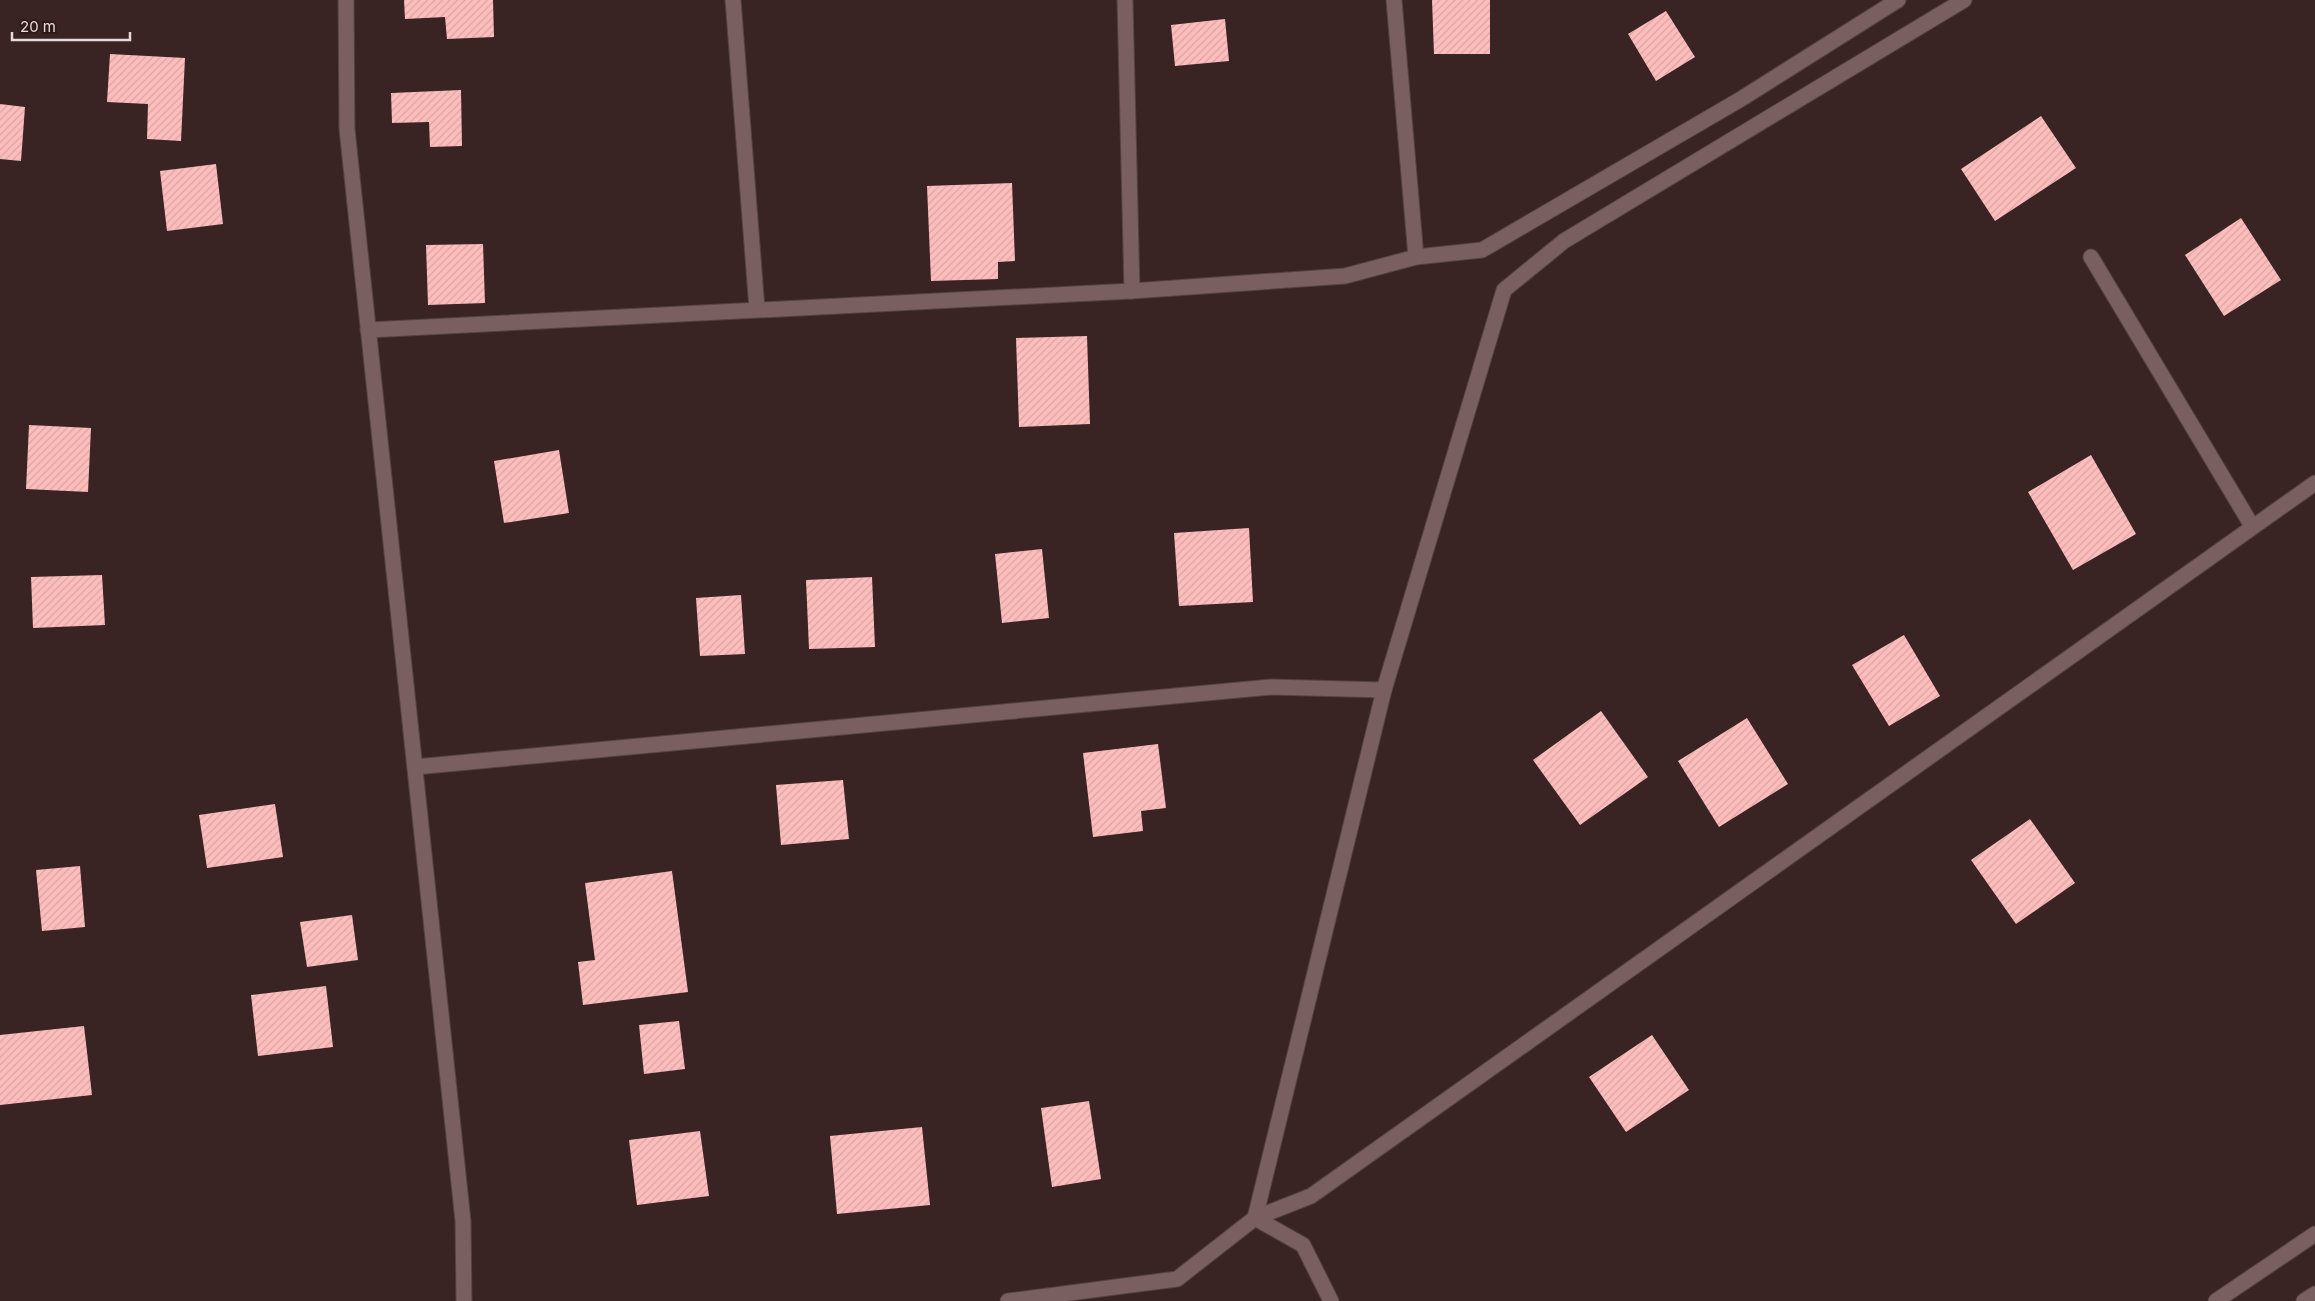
<svg xmlns="http://www.w3.org/2000/svg" width="2315" height="1301" font-family="Inter,sans-serif">
	<defs>
		<pattern id="building-hatch" width="6" height="6" patternUnits="userSpaceOnUse" patternTransform="scale(1.25)"><rect width="6" height="6" fill="#febdbd"/><path d="M-1 1l2-2M0 6l6-6M5 7l2-2" fill="none" stroke="#d9a4a4"/></pattern>
	</defs>
	<rect width="100%" height="100%" fill="#392323"/>
	<g fill="url(#building-hatch)">
		<polygon points="404,0 493,0 494,37 447,39 445,17 405,19"/>
		<polygon points="1432,0 1490,0 1490,54 1434,54"/>
		<polygon points="1666,11 1695,57 1656,81 1628,34"/>
		<polygon points="1225,19 1229,61 1175,66 1171,25"/>
		<polygon points="110,54 185,58 181,141 147,139 148,104 107,102"/>
		<polygon points="461,90 462,146 430,147 429,122 392,123 391,93"/>
		<polygon points="0,104 25,107 21,161 0,159"/>
		<polygon points="2041,116 2076,168 1995,221 1961,169"/>
		<polygon points="216,164 223,224 167,231 160,171"/>
		<polygon points="1012,183 1015,261 998,262 998,279 931,281 927,186"/>
		<polygon points="2241,218 2281,280 2224,316 2185,255"/>
		<polygon points="483,244 485,303 428,305 426,245"/>
		<polygon points="1087,336 1090,424 1019,427 1016,338"/>
		<polygon points="29,425 91,428 88,492 26,489"/>
		<polygon points="559,450 569,513 504,523 494,461"/>
		<polygon points="2091,455 2136,534 2073,570 2028,492"/>
		<polygon points="1249,528 1253,602 1179,606 1174,533"/>
		<polygon points="1042,549 1049,618 1002,623 995,554"/>
		<polygon points="102,575 105,625 33,628 31,577"/>
		<polygon points="872,577 875,647 809,649 806,580"/>
		<polygon points="741,595 745,654 700,656 696,598"/>
		<polygon points="1904,635 1940,696 1889,726 1852,665"/>
		<polygon points="1601,711 1648,777 1580,825 1533,760"/>
		<polygon points="1747,718 1788,784 1719,827 1678,761"/>
		<polygon points="1158,744 1166,808 1141,811 1143,831 1093,837 1083,753"/>
		<polygon points="843,780 849,839 781,845 776,785"/>
		<polygon points="275,804 283,857 207,868 199,815"/>
		<polygon points="2030,819 2075,883 2016,924 1971,860"/>
		<polygon points="80,866 85,927 42,931 36,870"/>
		<polygon points="672,871 688,992 583,1005 578,962 595,960 585,883"/>
		<polygon points="352,915 358,960 307,967 300,922"/>
		<polygon points="326,986 333,1047 258,1056 251,995"/>
		<polygon points="679,1021 685,1069 644,1074 639,1025"/>
		<polygon points="84,1026 92,1095 0,1105 0,1035"/>
		<polygon points="1652,1035 1689,1090 1626,1132 1589,1077"/>
		<polygon points="1089,1101 1101,1179 1052,1187 1041,1108"/>
		<polygon points="922,1127 930,1205 837,1214 830,1136"/>
		<polygon points="700,1131 709,1196 637,1205 629,1140"/>
	</g>
	<g fill="none" stroke-linecap="round" stroke-linejoin="round">
		<defs>
			<g id="minor">
				<polyline points="346,0 347,129 463,1221 464,1301"/>
				<polyline points="733,0 757,309"/>
				<polyline points="1125,0 1132,291"/>
				<polyline points="1394,0 1416,257"/>
				<polyline points="2091,257 2252,526"/>
				<polyline points="368,330 1132,291 1345,276 1416,257 1482,250 1741,99 1898,0"/>
				<polyline points="415,767 1271,687 1384,690"/>
				<polyline points="1008,1301 1177,1279 1255,1218 1311,1196 2315,483"/>
				<polyline points="1331,1301 1303,1245 1255,1218 1384,690 1504,290 1564,241 1964,0"/>
				<polyline points="2216,1301 2315,1234"/>
				<polyline points="2304,1301 2315,1294"/>
			</g>
		</defs>
		<use href="#minor" stroke="#544242" stroke-width="17"/>
		<use href="#minor" stroke="#795f5f" stroke-width="15"/>
	</g>
	<path d="M12 32v8h118v-8" fill="none" stroke="#e9dada" stroke-width="2.5"/>
	<text x="20" y="32" font-size="15" fill="#e9dada" stroke="#2f1a1a" stroke-width="4" paint-order="stroke">20 m</text>
</svg>
